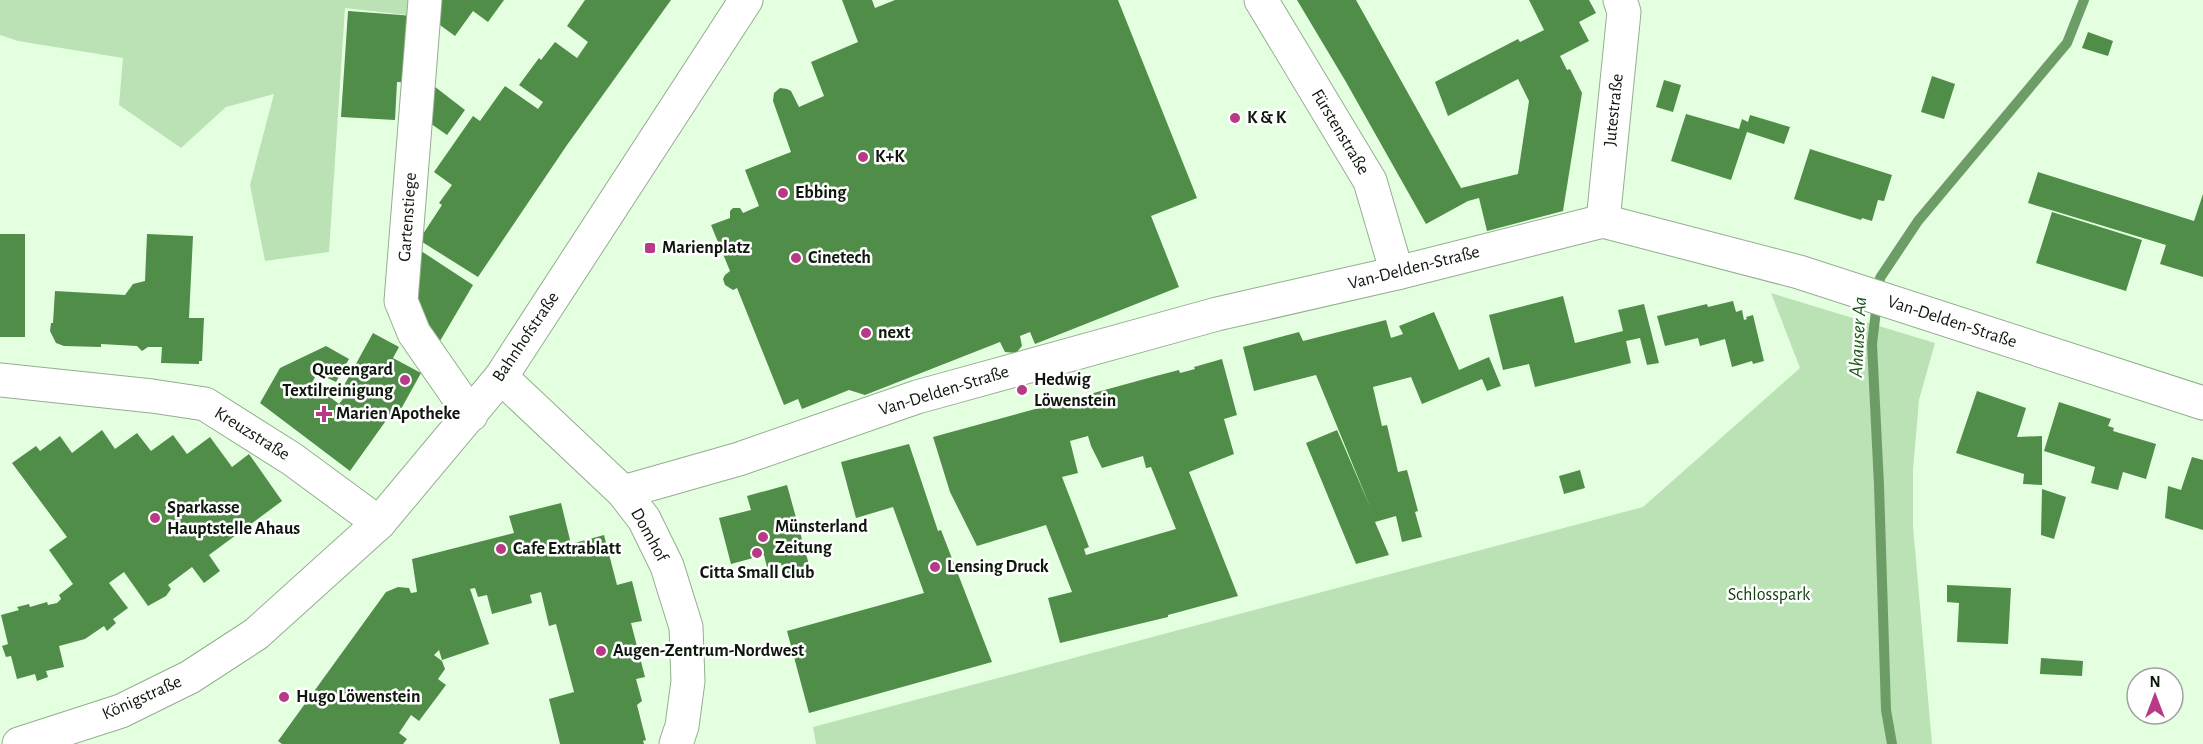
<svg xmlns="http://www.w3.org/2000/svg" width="2203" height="744" font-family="'Alegreya Sans',sans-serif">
	<rect width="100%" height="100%" fill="#e4ffe0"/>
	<g fill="#bae2b5">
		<polygon points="0,0 435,0 424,17 345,8 329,252 265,261 250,185 274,94 226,107 181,148 119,105 123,58 18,41 0,35"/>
		<polygon points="1771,293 1935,343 1919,400 1913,470 1913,526 1932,744 816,744 813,727 1643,507 1800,368"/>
	</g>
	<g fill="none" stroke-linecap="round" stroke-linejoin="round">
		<polyline stroke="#6d9d67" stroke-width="10" points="1892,744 1886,710 1879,485 1872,344 1880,278 1918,221 2067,43 2084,0"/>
	</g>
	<g fill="#4f8d48" fill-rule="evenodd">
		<polygon points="433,0 504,0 488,22 473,11 455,36 433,20"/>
		<polygon points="585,0 671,0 567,145 478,277 419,240 442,205 439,203 452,185 434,172 473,116 480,121 505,86 538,109 543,102 519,85 539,58 541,60 555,42 577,58 588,42 567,26"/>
		<polygon points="842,0 872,0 875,8 895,0 1118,0 1197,198 1151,216 1179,287 1035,344 1030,332 1020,336 1022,346 1016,353 1005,352 1000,342 865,395 849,390 802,409 798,399 784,405 737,288 733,290 725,285 723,279 725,275 730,271 711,225 730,218 730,211 733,208 740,208 743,213 759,206 745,170 791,152 773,101 774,93 780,88 787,89 791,91 799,107 824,96 811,62 858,42"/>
		<polygon points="1297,0 1356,0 1461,188 1518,174 1529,101 1518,79 1448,116 1435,82 1518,39 1520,42 1544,30 1529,0 1589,0 1596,13 1579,22 1589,41 1560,56 1567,70 1570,69 1582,93 1563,211 1487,231 1479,198 1468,201 1426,224 1346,82"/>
		<polygon points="348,11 414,16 412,83 397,82 395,120 341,117"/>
		<polygon points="2088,32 2113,41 2108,56 2082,48"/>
		<polygon points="1932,76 1955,84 1944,119 1921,112"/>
		<polygon points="1664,80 1681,85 1673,112 1656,107"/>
		<polygon points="430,83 465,110 447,135 427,121"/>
		<polygon points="1686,114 1739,129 1742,119 1748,122 1750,115 1790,127 1784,144 1747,132 1731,180 1671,161"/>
		<polygon points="1810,149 1892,175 1884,201 1878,200 1872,221 1862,218 1861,220 1794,199"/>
		<polygon points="2038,172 2194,221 2203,194 2203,277 2160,264 2166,245 2028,203"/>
		<polygon points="2052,212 2142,240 2126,291 2036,263"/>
		<rect x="0" y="234" width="25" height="103"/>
		<polygon points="147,234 193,236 189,318 204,318 202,361 199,361 199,364 161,363 162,347 148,347 142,351 137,346 101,344 101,347 64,346 56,343 50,331 51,323 53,323 55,291 125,295 133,284 145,281"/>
		<polygon points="415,247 473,285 440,341 431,340 410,302"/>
		<polygon points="1563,296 1575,343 1623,331 1618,310 1644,304 1659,363 1647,365 1640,338 1626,341 1631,363 1535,387 1529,364 1503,370 1489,315"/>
		<polygon points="1733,301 1736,312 1742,310 1744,320 1747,319 1746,317 1753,315 1764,361 1753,364 1752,361 1732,367 1725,339 1700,346 1698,338 1665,346 1657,316 1707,304 1708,307"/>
		<polygon points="1434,312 1459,370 1489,357 1501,386 1487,391 1482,379 1422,404 1411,377 1373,387 1382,426 1387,425 1398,472 1407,470 1418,511 1415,512 1422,537 1402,542 1396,516 1375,522 1389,555 1356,564 1306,443 1337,430 1371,509 1316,375 1254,391 1243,347 1299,332 1303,341 1386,320 1391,338 1403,334 1399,326"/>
		<polygon points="373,333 399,347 393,358 421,373 396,418 390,415 350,471 260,403 280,368 326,346 349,359 336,382 317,373 312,383 339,404 348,392 342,389"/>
		<path d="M1222,359L1237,415L1224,419L1234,454L1189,472L1238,596L1168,615V617L1060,643L1048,598L1072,592L1046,525L977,546L950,492L933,437L1152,377L1179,370L1180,373L1195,369L1194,367ZM1088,436L1091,446L1102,468L1143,456L1146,468L1151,467L1176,529L1086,555L1084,549L1089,547L1062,477L1078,473L1070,441Z"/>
		<polygon points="1977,391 2026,408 2017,437 2042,436 2042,485 2023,484 2024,474 1956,453"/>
		<polygon points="2059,402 2111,419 2108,426 2114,428 2113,431 2156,444 2146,479 2123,472 2118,490 2091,483 2095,467 2044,451"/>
		<polygon points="102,430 115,449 137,433 151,451 173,435 187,454 210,437 232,467 249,454 282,501 209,555 220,571 204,583 192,567 168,585 171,589 166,596 148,606 124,572 109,583 128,608 113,619 116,623 107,631 104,626 85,639 59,646 64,667 46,671 48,677 37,681 35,674 17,679 11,656 6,657 2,646 8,644 1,615 19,610 17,607 29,604 30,607 47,602 48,605 57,603 61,599 59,595 73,584 49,550 67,537 12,463 36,446 40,451 60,436 72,453"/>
		<polygon points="909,444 938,531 941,530 992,662 809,713 787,631 924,593 893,507 856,518 841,462"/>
		<polygon points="2192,457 2203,460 2203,530 2165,518 2168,486 2181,490"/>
		<polygon points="1580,470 1585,488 1564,494 1559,476"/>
		<polygon points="787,485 811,572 790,578 784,575 781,563 767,567 764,555 731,564 719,518 751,510 747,496"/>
		<polygon points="2042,489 2066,497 2054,539 2041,535"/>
		<polygon points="561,503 571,544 604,535 617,585 632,581 642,621 631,623 645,677 636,679 642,701 637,705 646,740 643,741 644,744 560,744 549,699 574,692 556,624 549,626 541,592 530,595 532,603 492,614 487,595 478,597 475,588 470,589 489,644 442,660 439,650 434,655 442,661 445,669 438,679 446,685 419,721 411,715 399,733 407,739 403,744 282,744 278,741 386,592 398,587 409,588 411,593 417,592 412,559 514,533 509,516"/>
		<polygon points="1947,585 2011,588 2008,644 1957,642 1959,603 1947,602"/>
		<polygon points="2041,658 2083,661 2082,676 2040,674"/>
	</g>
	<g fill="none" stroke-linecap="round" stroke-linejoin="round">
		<defs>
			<g id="minor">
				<polyline points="425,0 401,301 414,333 471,415"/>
				<polyline points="1261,0 1370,181 1397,273"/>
				<polyline points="1603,221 1624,12 1620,0"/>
				<polyline points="501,377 623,492 644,519 667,566 686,627 688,681 682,726 676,744"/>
				<polyline points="0,380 152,396 205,404 292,459 379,523"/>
				<polyline points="623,492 739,459 917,397 1217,314 1397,273 1603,221 1799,272 2203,403"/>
				<polyline points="19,744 121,711 190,677 256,634 379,523 501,377 746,0"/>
			</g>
		</defs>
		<use href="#minor" stroke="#95ad91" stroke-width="35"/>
		<use href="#minor" stroke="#fff" stroke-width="33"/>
	</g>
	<g fill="#b83985" stroke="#fff" stroke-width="2">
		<circle cx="1235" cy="118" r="6"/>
		<circle cx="863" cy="157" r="6"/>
		<circle cx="783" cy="193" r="6"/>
		<rect x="644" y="242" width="12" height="12" rx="3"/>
		<circle cx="796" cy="258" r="6"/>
		<circle cx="866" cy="333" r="6"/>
		<circle cx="405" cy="380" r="6"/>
		<circle cx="1022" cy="390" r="6"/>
		<path d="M321 405h6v6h6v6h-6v6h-6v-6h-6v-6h6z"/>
		<circle cx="155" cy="518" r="6"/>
		<circle cx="763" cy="537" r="6"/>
		<circle cx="501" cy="549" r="6"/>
		<circle cx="757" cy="553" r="6"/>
		<circle cx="935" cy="567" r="6"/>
		<circle cx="601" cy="651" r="6"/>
		<circle cx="284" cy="697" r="6"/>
	</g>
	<g text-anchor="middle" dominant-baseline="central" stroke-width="5" stroke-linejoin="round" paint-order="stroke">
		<g font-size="18" fill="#0e170c" stroke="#fff">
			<text transform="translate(1614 110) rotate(-84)">Jutestraße</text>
			<text transform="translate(1340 132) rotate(59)">Fürstenstraße</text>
			<text transform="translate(408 217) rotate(-86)">Gartenstiege</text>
			<text transform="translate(1414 268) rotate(-14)">Van-Delden-Straße</text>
			<text transform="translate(1952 322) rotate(18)">Van-Delden-Straße</text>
			<text transform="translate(526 337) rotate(-56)">Bahnhofstraße</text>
			<text transform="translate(944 391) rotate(-17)">Van-Delden-Straße</text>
			<text transform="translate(252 434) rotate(32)">Kreuzstraße</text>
			<text transform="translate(649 535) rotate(61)">Domhof</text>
			<text transform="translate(142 698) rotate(-24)">Königstraße</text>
		</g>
		<g font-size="18" font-weight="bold" fill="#0e170c" stroke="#fff" text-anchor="start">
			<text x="1247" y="118">K &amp; K</text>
			<text x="875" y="157">K+K</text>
			<text x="795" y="193">Ebbing</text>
			<text x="662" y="248">Marienplatz</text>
			<text x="808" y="258">Cinetech</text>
			<text x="878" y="333">next</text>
			<text x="393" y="370" text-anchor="end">Queengard<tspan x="393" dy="21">Textilreinigung</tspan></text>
			<text x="1034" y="380">Hedwig<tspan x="1034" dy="21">Löwenstein</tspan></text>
			<text x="336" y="414">Marien Apotheke</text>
			<text x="167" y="508">Sparkasse<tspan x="167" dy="21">Hauptstelle Ahaus</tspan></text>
			<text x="775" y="527">Münsterland<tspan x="775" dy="21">Zeitung</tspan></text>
			<text x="513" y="549">Cafe Extrablatt</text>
			<text x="947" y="567">Lensing Druck</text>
			<text x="757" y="573" text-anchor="middle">Citta Small Club</text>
			<text x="613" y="651">Augen-Zentrum-Nordwest</text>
			<text x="296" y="697">Hugo Löwenstein</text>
		</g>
		<g font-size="18" fill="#154010" stroke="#fff">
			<text x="1769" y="595">Schlosspark</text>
		</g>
		<g font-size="20" font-style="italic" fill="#175710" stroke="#fff">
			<text transform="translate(1858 337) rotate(-87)">Ahauser Aa</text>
		</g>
	</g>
	<g transform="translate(2155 696)"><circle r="28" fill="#ffffff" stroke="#9fa29e" stroke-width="1.5"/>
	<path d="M0-4.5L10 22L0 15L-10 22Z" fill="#b83985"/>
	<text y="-9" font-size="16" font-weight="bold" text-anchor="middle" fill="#0e170c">N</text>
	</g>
</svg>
